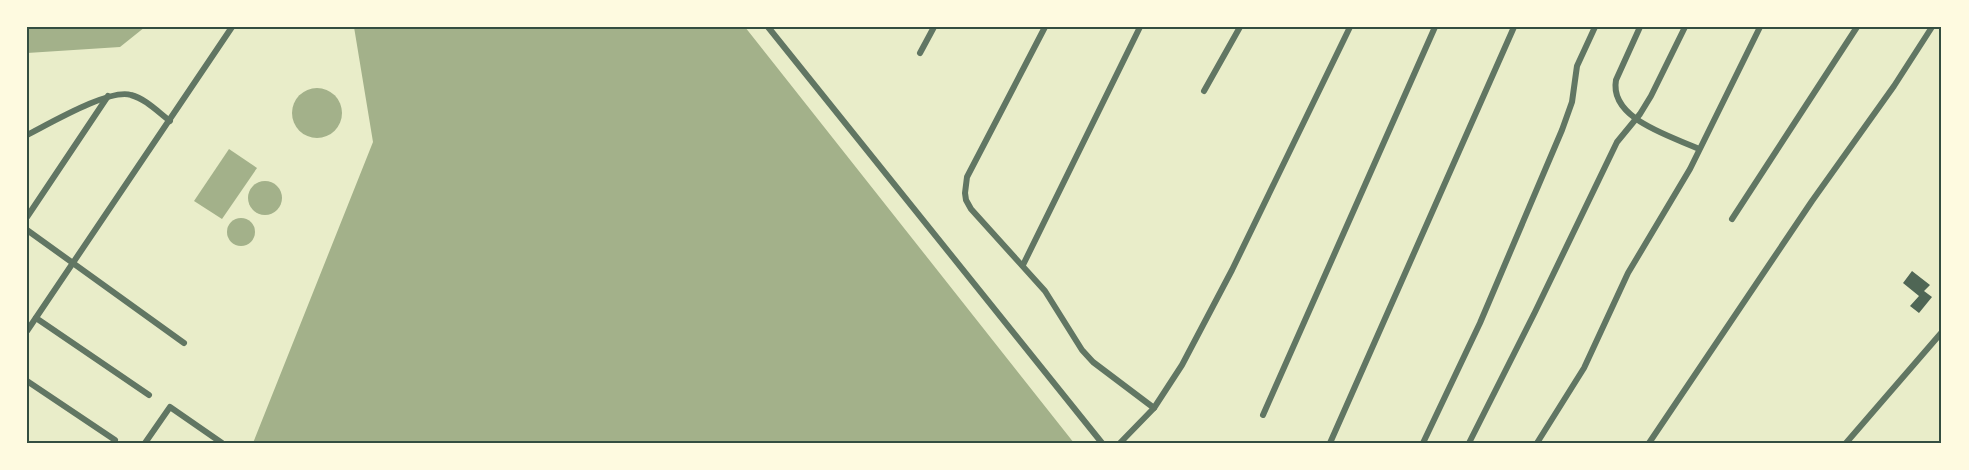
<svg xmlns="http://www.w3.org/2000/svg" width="1969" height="470" font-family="'Exo 2',sans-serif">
	<rect width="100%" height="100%" fill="#e9edc9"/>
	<g fill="#a3b18a">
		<polygon points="27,27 145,27 120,47 27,53"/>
		<polygon points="354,27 745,27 1074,443 253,443 373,142"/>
		<circle cx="317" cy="113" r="25"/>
		<polygon points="229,149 257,168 222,219 194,201"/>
		<circle cx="265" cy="198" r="17"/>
		<circle cx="241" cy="232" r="14"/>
	</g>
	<polygon fill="#4f6655" points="1912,271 1930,285 1924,291 1932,297 1919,313 1910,306 1919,296 1903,283"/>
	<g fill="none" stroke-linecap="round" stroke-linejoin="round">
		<g stroke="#617663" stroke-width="6">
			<polyline points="768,27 1102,443"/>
			<polyline points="1045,27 967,177 965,193 966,200 971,209 1045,291 1082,350 1093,362 1154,408"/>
			<path d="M1640,27L1616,80C1609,119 1671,136 1699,149"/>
			<polyline points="920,53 934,27"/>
			<polyline points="1204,91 1240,27"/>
			<path d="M27,135C49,124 110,88 131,95C146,99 158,112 170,121"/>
			<polyline points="27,217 108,96"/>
			<polyline points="1732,219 1857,27"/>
			<polyline points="27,230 184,343"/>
			<polyline points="1023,265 1140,27"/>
			<polyline points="36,318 149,395"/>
			<polyline points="27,331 232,27"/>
			<polyline points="27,381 115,440"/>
			<polyline points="1263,415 1435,27"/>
			<polyline points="145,443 170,407 222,443"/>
			<polyline points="1120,443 1154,408 1182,365 1232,270 1350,27"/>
			<polyline points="1330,443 1514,27"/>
			<polyline points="1423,443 1480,323 1562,130 1572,102 1577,66 1595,27"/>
			<polyline points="1469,443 1535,312 1617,142 1640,114 1651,96 1685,27"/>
			<polyline points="1537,443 1584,368 1628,273 1690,169 1760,27"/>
			<polyline points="1649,443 1812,201 1894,86 1932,27"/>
			<polyline points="1846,443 1942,332"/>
		</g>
	</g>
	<rect width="1969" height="470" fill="none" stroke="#fefae0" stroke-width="57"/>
	<rect x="28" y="28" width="1912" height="414" fill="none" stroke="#344e41" stroke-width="2"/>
</svg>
